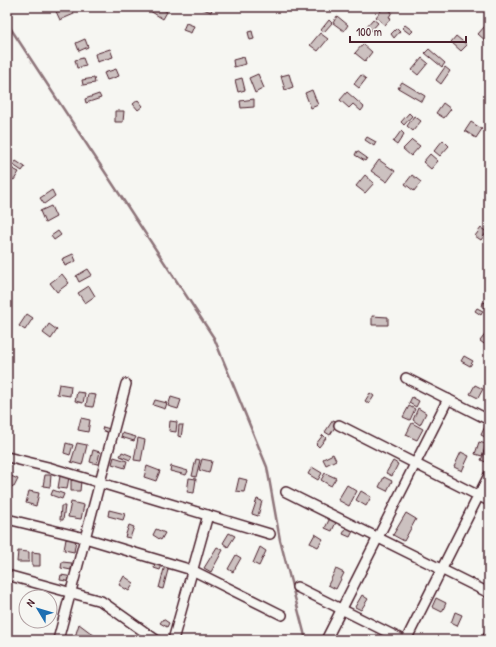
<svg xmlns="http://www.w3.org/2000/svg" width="496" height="647" font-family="'Patrick Hand',sans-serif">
	<rect width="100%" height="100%" fill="#f6f6f2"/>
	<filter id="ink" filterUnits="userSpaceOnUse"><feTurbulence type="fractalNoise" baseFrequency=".025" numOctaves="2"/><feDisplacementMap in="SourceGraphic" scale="8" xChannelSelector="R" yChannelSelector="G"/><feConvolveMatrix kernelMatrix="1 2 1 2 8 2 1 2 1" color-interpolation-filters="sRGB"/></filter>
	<g filter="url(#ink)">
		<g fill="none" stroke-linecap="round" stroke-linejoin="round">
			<polyline stroke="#8e747a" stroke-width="2.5" points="7,23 214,338 267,467 280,540 306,640"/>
		</g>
		<g fill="#ccc1c0" stroke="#4a1f2b">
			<polygon points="54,7 70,7 74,14 60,20"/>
			<polygon points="148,7 160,7 167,12 163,19 147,9"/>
			<polygon points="203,7 213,7 211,12 203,9"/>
			<polygon points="384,7 392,12 389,17 391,18 385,25 376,17"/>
			<polygon points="337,16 348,25 344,31 333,23"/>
			<polygon points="373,19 378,23 371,31 366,27"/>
			<polygon points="329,20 332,23 324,32 321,30"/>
			<polygon points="186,23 194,26 191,33 183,30"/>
			<polygon points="405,25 413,31 410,34 402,28"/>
			<polygon points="485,26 489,29 489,40 487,42 478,34"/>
			<polygon points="397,28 400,31 394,38 391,34"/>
			<polygon points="252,31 254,39 250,40 248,32"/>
			<polygon points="320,33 328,39 318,51 310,45"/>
			<polygon points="456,36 467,45 461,51 451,42"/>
			<polygon points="85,39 88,47 79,51 76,43"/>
			<polygon points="363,44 372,52 365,61 355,53"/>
			<polygon points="110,49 113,57 97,62 95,54"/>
			<polygon points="429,49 445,63 442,67 425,53"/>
			<polygon points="244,57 246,64 234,67 233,60"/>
			<polygon points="83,58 86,66 77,68 75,60"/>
			<polygon points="422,58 428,63 418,75 412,70"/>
			<polygon points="445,67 450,71 441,84 436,80"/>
			<polygon points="116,69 119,76 107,80 104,73"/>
			<polygon points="258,74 264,88 255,93 249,78"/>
			<polygon points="289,74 293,87 285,90 281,76"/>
			<polygon points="361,75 366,79 359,88 354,84"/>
			<polygon points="94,78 95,83 83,85 82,80"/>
			<polygon points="242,78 245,90 238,92 235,80"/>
			<polygon points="402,82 425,96 422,102 398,88"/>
			<polygon points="312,90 318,105 311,108 305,93"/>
			<polygon points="347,92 364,107 361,111 353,104 349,108 340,100"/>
			<polygon points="99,94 101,98 86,103 85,99"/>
			<polygon points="254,99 254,107 241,108 240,101"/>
			<polygon points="138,100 143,106 138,110 133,104"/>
			<polygon points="443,103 451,109 444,118 436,113"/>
			<polygon points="115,111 124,111 123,122 115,122"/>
			<polygon points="409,113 412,116 404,125 401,122"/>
			<polygon points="414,116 421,121 413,131 407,126"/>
			<polygon points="471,122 482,129 476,138 465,131"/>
			<polygon points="401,131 404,134 397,145 393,142"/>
			<polygon points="367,137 376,142 374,146 365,140"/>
			<polygon points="412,140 420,146 411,156 403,149"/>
			<polygon points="443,140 449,146 440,156 434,151"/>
			<polygon points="357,151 367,158 365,161 355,155"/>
			<polygon points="430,154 438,161 431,169 423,162"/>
			<polygon points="379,160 395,171 387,182 371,171"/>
			<polygon points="16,161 25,167 22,171 13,165"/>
			<polygon points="11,168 19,172 14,180 7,176"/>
			<polygon points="365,175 374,183 365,193 356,186"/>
			<polygon points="412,175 421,182 414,191 405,184"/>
			<polygon points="52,190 55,196 44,204 40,198"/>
			<polygon points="51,206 56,217 45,223 40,211"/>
			<polygon points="481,228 487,232 481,240 475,236"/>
			<polygon points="58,231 61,235 54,240 51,236"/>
			<polygon points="73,254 76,261 65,266 62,259"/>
			<polygon points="88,269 92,275 79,282 76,276"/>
			<polygon points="62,274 69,283 57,292 50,283"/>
			<polygon points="89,286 95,296 85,303 78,293"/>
			<polygon points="483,302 489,304 488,309 482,307"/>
			<polygon points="477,308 483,311 481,315 475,311"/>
			<polygon points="27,314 33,318 25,330 19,326"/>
			<polygon points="372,316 388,317 388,325 372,325"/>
			<polygon points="49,324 57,330 51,339 43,333"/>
			<polygon points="487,332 489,334 489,344 487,346 480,341"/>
			<polygon points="464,356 473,361 470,366 461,361"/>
			<polygon points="59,384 71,386 70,396 57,394"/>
			<polygon points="475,385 483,389 478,398 470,394"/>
			<polygon points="77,392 85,393 83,403 75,401"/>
			<polygon points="370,393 374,396 369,404 365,401"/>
			<polygon points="88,394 96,395 93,407 86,406"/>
			<polygon points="171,397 181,400 178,409 168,406"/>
			<polygon points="412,397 419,401 416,407 409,403"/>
			<polygon points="155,400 167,403 165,409 153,405"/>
			<polygon points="409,406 415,409 410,420 403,417"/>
			<polygon points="418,408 426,413 420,425 413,420"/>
			<polygon points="81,418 90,420 88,432 78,430"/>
			<polygon points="333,420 338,422 330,435 325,432"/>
			<polygon points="170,421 177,422 176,432 169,431"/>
			<polygon points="487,422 489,423 489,439 481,435"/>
			<polygon points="412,423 423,429 417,440 406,435"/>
			<polygon points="179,425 183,425 181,437 178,436"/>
			<polygon points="103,427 110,429 109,433 102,430"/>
			<polygon points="122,433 136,437 134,441 121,437"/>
			<polygon points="323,435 326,438 319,447 316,444"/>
			<polygon points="138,438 145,440 141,461 134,460"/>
			<polygon points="479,442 486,444 482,456 475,454"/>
			<polygon points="66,443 73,445 70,455 64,453"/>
			<polygon points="77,443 87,445 82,465 71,462"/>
			<polygon points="488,445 489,460 488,463 481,460"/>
			<polygon points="93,450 100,452 97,464 90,462"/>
			<polygon points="122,452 132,456 130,460 120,456"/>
			<polygon points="461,452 469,456 462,471 454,467"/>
			<polygon points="333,454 336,460 326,465 323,459"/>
			<polygon points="114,457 127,461 125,468 112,464"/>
			<polygon points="196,459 200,460 196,477 192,476"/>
			<polygon points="202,459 212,461 209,473 199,470"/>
			<polygon points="393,461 398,464 392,476 386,473"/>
			<polygon points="147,466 160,471 156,481 144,477"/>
			<polygon points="171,466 188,471 186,475 170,471"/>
			<polygon points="312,467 322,473 318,480 308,474"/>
			<polygon points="325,473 336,478 331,486 321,480"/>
			<polygon points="45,475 51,475 50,487 43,486"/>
			<polygon points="11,476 18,479 14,487 7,485"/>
			<polygon points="60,476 69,477 67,489 58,488"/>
			<polygon points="384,477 392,481 387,491 379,487"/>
			<polygon points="189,478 196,479 194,493 187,492"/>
			<polygon points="239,478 247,480 244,492 236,491"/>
			<polygon points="71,480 81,481 80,491 71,491"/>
			<polygon points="347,485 357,491 349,506 338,500"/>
			<polygon points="53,490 64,494 62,499 51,495"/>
			<polygon points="29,491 39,493 36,506 26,503"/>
			<polygon points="361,491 371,497 366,506 356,500"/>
			<polygon points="257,499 262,501 258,516 252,514"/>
			<polygon points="71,502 84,505 81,519 68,517"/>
			<polygon points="61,506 65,506 63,520 60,520"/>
			<polygon points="109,510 125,514 123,520 108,516"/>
			<polygon points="406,513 416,519 404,541 393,535"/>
			<polygon points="330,518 337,520 332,531 325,528"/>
			<polygon points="348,524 355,527 350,537 343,534"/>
			<polygon points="129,525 134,527 130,538 125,537"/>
			<polygon points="156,529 165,533 161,540 153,535"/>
			<polygon points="229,533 235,536 228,547 223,543"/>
			<polygon points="315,534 323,539 318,547 310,543"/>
			<polygon points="66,539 76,540 74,552 64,550"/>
			<polygon points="217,547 223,550 211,572 204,568"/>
			<polygon points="260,547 266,551 259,566 253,563"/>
			<polygon points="18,551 29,552 29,562 17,562"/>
			<polygon points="32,552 40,553 40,566 32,566"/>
			<polygon points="236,555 241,558 233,572 228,569"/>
			<polygon points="156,561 163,563 160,570 154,568"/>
			<polygon points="62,562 72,563 71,570 61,568"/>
			<polygon points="165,565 169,566 163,589 159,588"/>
			<polygon points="336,569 344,573 336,589 328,585"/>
			<polygon points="61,575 73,577 72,582 60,580"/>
			<polygon points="124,576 134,583 129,591 119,585"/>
			<polygon points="362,595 368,599 361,610 355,607"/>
			<polygon points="436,598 446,603 442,612 432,607"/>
			<polygon points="455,612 462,615 457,626 451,623"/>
			<polygon points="163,619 169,623 167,627 160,623"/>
			<polygon points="79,624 99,639 99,640 74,640"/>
		</g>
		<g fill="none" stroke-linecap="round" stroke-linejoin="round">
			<defs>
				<g id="street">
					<polyline points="406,378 489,420"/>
					<polyline points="339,425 489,501"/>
					<polyline points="7,457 48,467 270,534"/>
					<polyline points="286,492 489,593"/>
					<polyline points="7,519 85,538 192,570 282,615"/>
					<polyline points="7,575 101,601 156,640"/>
					<polyline points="297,587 403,640"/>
					<polyline points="58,640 126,384"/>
					<polyline points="173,640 208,515"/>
					<polyline points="326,640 448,399"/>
					<polyline points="406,640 489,475"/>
					<polyline points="487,640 489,636"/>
				</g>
			</defs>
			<use href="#street" stroke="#4a1f2b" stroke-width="12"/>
			<use href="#street" stroke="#f6f6f2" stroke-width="9"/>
		</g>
	</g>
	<rect width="496" height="647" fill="none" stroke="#f6f6f2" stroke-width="24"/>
	<rect x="12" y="12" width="472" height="623" fill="none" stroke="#4a1f2b" stroke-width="1.5" filter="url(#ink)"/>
	<g transform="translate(38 609) rotate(308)"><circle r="19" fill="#f6f6f2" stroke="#b1a0a2"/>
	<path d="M0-3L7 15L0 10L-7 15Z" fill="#1f6fb2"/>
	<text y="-6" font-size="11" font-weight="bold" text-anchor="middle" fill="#4a1f2b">N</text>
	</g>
	<path d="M350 36v6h116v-6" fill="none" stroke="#4a1f2b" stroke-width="2"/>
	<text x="356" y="36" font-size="12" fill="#4a1f2b" stroke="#f6f6f2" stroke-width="3" paint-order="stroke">100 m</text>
</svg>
